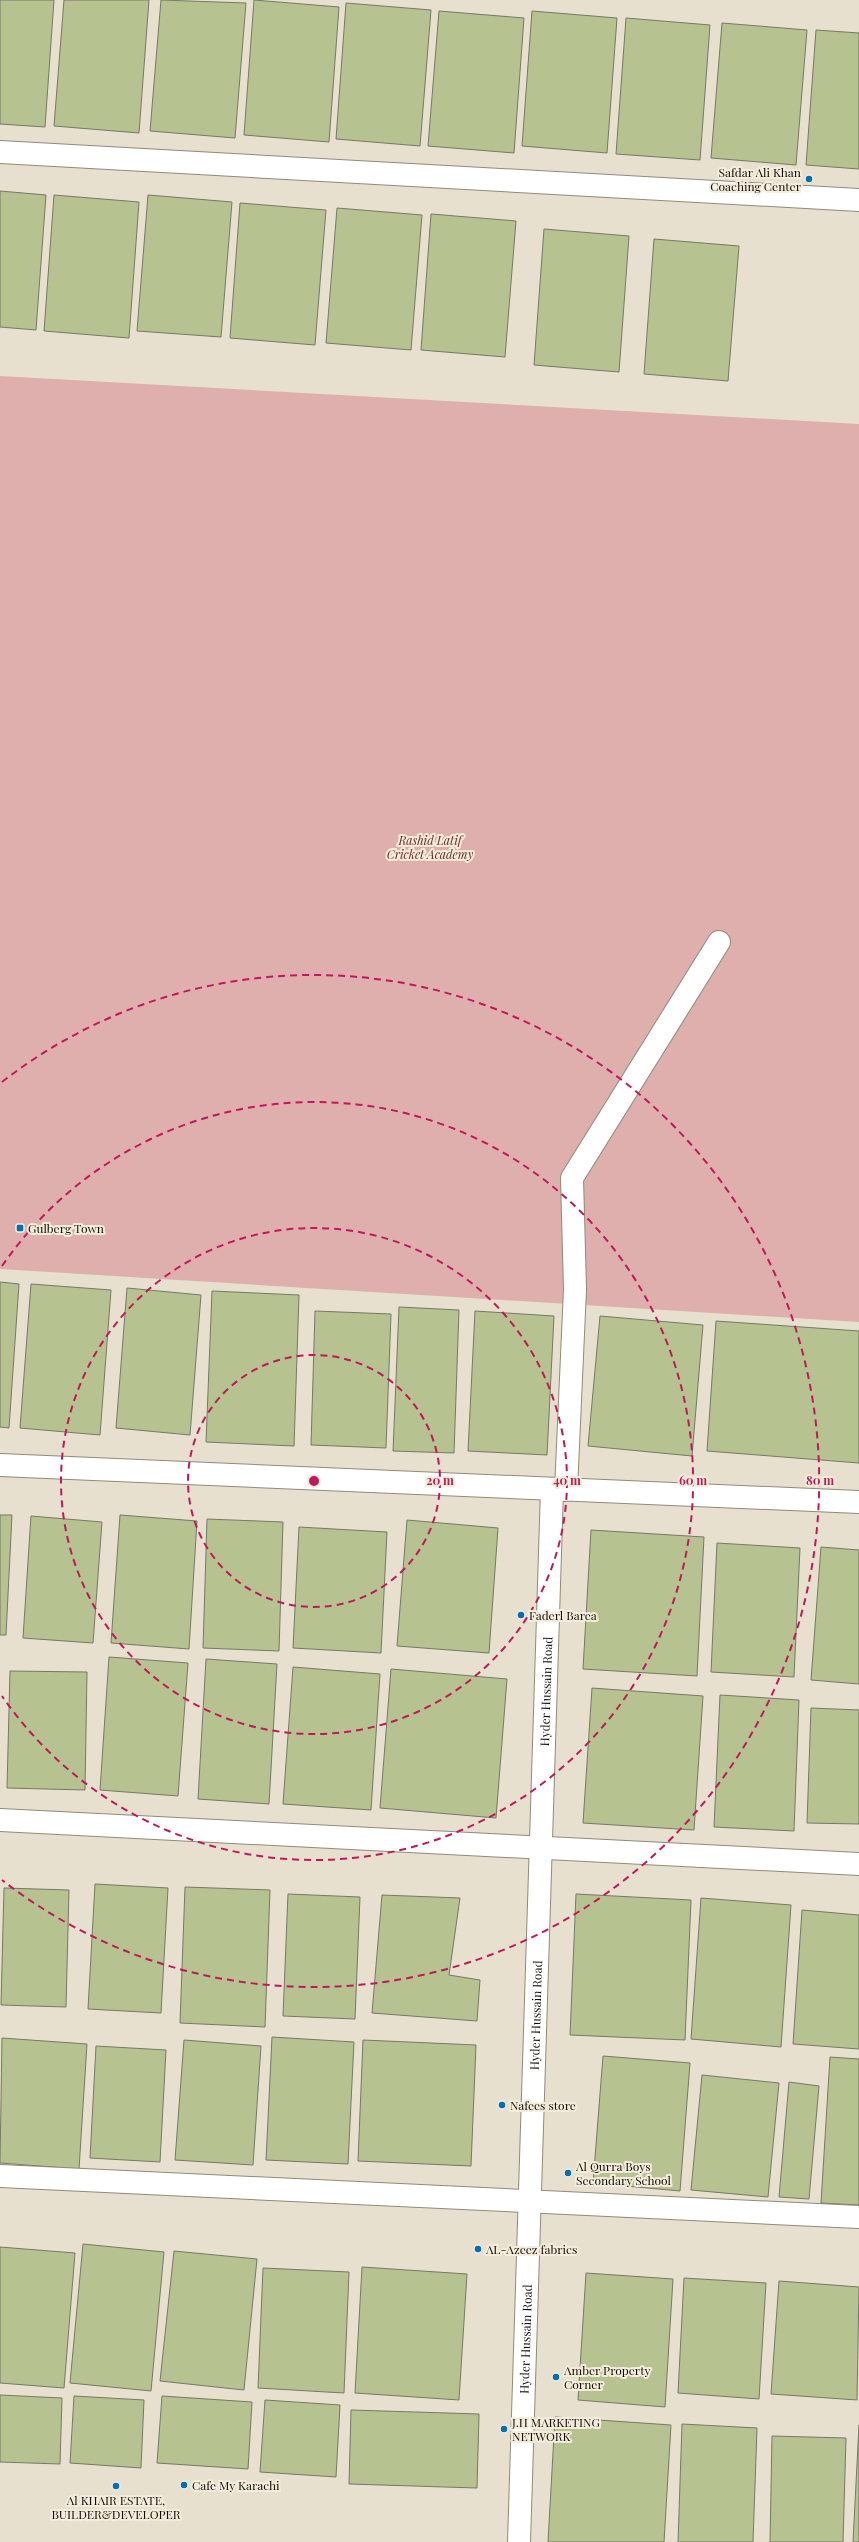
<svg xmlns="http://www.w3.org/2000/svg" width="859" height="2542" font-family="'Playfair Display',serif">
	<rect width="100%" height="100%" fill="#e8e0ce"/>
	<polygon fill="#dfafad" points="0,376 859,424 859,1322 0,1269"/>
	<g fill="#b6c28f" stroke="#757968">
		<polygon points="0,0 54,0 45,127 0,124"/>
		<polygon points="64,0 149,0 139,133 54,126"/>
		<polygon points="161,0 246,3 235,138 150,131"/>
		<polygon points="254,0 339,7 329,142 244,135"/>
		<polygon points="346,3 431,10 420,146 336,139"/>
		<polygon points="439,11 524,18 514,153 428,146"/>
		<polygon points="532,11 617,18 607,153 522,146"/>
		<polygon points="626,18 710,25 700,160 616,154"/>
		<polygon points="722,23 807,30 796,165 711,158"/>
		<polygon points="816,30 859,33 859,169 806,165"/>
		<polygon points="0,191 46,195 36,330 0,327"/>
		<polygon points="54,195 139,202 129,338 44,331"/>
		<polygon points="148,195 232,202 221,337 137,331"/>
		<polygon points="240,203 326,210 315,345 230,338"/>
		<polygon points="337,208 422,215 411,350 326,343"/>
		<polygon points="431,214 516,221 505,357 421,350"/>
		<polygon points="544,229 629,236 619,372 534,365"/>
		<polygon points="654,239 739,246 728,381 644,374"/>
		<polygon points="0,1282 19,1284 9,1428 0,1427"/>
		<polygon points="31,1284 111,1290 100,1435 20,1428"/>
		<polygon points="127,1288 201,1295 190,1435 116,1428"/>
		<polygon points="212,1291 299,1295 294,1446 206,1442"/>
		<polygon points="399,1307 459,1310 454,1453 393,1451"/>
		<polygon points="315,1311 391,1314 386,1448 311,1445"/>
		<polygon points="475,1311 554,1316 547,1455 468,1451"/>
		<polygon points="600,1316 703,1325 692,1456 588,1446"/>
		<polygon points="716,1321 859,1331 859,1463 707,1451"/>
		<polygon points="0,1515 12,1515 6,1635 0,1635"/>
		<polygon points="120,1515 197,1521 189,1649 111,1643"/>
		<polygon points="31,1516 102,1522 93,1643 23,1638"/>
		<polygon points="207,1519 283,1522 279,1651 203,1648"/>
		<polygon points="407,1520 498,1528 489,1653 397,1646"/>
		<polygon points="299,1527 387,1532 381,1653 293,1648"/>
		<polygon points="591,1530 704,1537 697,1676 583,1669"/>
		<polygon points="717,1543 800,1548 794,1677 711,1672"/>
		<polygon points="821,1547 859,1550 859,1684 811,1680"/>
		<polygon points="109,1657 188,1663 178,1796 100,1790"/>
		<polygon points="206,1659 277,1664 269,1804 198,1799"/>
		<polygon points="293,1667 380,1674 371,1810 283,1804"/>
		<polygon points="391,1669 507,1679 496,1818 380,1808"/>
		<polygon points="10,1671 87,1672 85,1790 7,1788"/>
		<polygon points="592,1688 703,1696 694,1830 583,1823"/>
		<polygon points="720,1695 799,1700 794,1831 714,1827"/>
		<polygon points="811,1708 859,1710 859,1824 807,1823"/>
		<polygon points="95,1884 168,1888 161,2013 88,2009"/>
		<polygon points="185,1887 270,1890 265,2027 180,2023"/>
		<polygon points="4,1888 69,1890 66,2007 1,2005"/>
		<polygon points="288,1894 360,1897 355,2019 283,2016"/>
		<polygon points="576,1894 691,1900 685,2040 570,2035"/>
		<polygon points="382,1895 460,1898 449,1975 480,1980 477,2021 372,2013"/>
		<polygon points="701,1898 791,1905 781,2047 691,2039"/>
		<polygon points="802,1910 859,1915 859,2049 793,2044"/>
		<polygon points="272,2037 354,2042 348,2164 266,2160"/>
		<polygon points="2,2038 87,2044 79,2169 0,2163"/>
		<polygon points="184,2040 261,2046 253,2165 175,2160"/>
		<polygon points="363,2040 476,2045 471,2166 358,2161"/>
		<polygon points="96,2046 166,2050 160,2162 90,2158"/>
		<polygon points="603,2056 690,2063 680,2191 593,2183"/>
		<polygon points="830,2057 859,2059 859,2205 821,2203"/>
		<polygon points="702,2075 779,2083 768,2197 691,2190"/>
		<polygon points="789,2082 819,2086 809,2199 779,2197"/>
		<polygon points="83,2244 164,2252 151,2391 70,2383"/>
		<polygon points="0,2247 75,2253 64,2388 0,2383"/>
		<polygon points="174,2251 257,2259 244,2390 160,2381"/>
		<polygon points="362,2267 467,2274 459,2400 355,2393"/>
		<polygon points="263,2268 349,2272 344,2393 258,2388"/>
		<polygon points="586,2273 673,2279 665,2407 578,2400"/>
		<polygon points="684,2278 766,2283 759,2399 678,2393"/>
		<polygon points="779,2281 859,2287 857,2400 771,2394"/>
		<polygon points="0,2395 62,2398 60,2464 0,2462"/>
		<polygon points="74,2396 144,2400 141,2468 70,2463"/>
		<polygon points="162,2396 252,2402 248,2469 157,2463"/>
		<polygon points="265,2400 340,2405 336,2477 260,2472"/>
		<polygon points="351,2410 479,2414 477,2488 349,2484"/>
		<polygon points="555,2417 671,2425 664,2542 548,2542"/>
		<polygon points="682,2424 757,2428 753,2542 678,2542"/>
		<polygon points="859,2425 859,2542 853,2542"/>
		<polygon points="772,2436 846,2438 843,2542 770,2542"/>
	</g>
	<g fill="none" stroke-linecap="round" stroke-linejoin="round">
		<defs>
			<g id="minor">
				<polyline points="0,152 859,200"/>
				<polyline points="0,1465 859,1502"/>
				<polyline points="566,1490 575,1289 572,1178 719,942"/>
				<polyline points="0,1820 859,1864"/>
				<polyline points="0,2176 859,2217"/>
				<path id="s1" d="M519,2542L552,1489"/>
			</g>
		</defs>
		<use href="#minor" stroke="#918a79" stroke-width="24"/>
		<use href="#minor" stroke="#fff" stroke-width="22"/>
	</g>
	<g fill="none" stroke="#c2185b" stroke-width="2" stroke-dasharray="7 5">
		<circle cx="314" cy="1481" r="126"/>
		<circle cx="314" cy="1481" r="253"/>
		<path d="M2 1266A379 379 0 1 1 2 1696"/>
		<path d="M2 1082A506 506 0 1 1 2 1880"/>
	</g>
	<g fill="#006eb9" stroke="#f5eddb" stroke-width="1.5">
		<circle cx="809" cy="179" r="4"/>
		<rect x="16" y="1224" width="8" height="8" rx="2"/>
		<circle cx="521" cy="1615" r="4"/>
		<circle cx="502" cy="2105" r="4"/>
		<circle cx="568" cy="2173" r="4"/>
		<circle cx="478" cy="2249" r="4"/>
		<circle cx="556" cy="2377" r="4"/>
		<circle cx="504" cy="2429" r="4"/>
		<circle cx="184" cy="2485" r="4"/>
		<circle cx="116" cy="2486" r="4"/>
	</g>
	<g text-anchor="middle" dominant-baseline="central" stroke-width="4" stroke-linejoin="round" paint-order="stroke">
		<g font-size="12" fill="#110e08" stroke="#f5eddb" text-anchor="start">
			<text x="801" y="172" text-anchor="end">Safdar Ali Khan<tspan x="801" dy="14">Coaching Center</tspan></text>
			<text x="28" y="1228">Gulberg Town</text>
			<text x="529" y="1615">Faderl Barea</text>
			<text x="510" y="2105">Nafees store</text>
			<text x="576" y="2166">Al Qurra Boys<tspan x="576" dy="14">Secondary School</tspan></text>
			<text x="486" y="2249">AL-Azeez fabrics</text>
			<text x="564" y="2370">Amber Property<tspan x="564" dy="14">Corner</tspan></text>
			<text x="512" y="2422">J.H MARKETING<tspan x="512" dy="14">NETWORK</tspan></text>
			<text x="192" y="2485">Cafe My Karachi</text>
			<text x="116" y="2500" text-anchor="middle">Al KHAIR ESTATE,<tspan x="116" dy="14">BUILDER&amp;DEVELOPER</tspan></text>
		</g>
		<g font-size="12" font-style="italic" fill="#6f292b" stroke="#f5eddb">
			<text x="430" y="840">Rashid Latif<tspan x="430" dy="14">Cricket Academy</tspan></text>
		</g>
		<g font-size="12" fill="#110e08" stroke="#f5eddb">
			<text stroke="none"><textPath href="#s1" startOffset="851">Hyder Hussain Road</textPath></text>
			<text stroke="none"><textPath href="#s1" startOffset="527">Hyder Hussain Road</textPath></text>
			<text stroke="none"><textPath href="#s1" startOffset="203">Hyder Hussain Road</textPath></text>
		</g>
	</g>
	<circle cx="314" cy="1481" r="6" fill="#c2185b" stroke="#f5eddb" stroke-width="2"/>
	<g font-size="12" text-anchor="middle" font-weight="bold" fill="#c2185b" stroke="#f5eddb" stroke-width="4" stroke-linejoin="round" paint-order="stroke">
		<text x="440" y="1485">20 m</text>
		<text x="567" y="1485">40 m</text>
		<text x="693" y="1485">60 m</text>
		<text x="820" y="1485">80 m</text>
	</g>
</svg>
